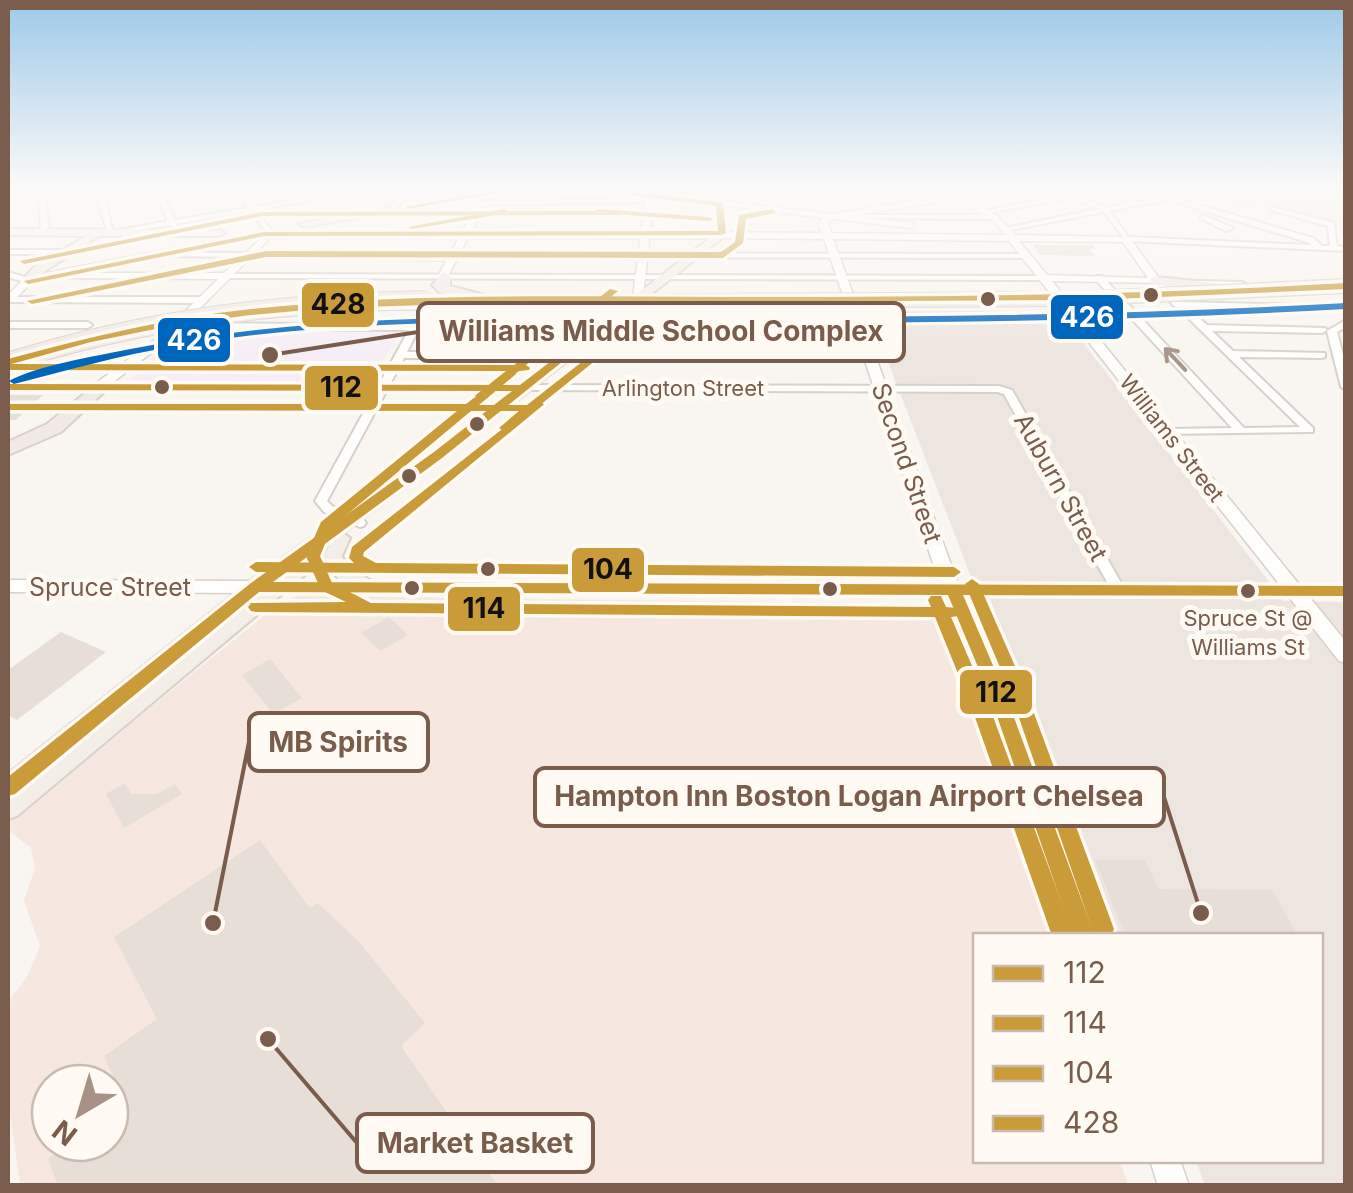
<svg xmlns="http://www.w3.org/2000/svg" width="1353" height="1193" font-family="Inter,sans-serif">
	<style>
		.commercial { fill: #f6e8e1; fill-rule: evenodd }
		.industrial { fill: #ede5e0 }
		.education { fill: #f6eef6 }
		.building { fill: #e6ded7 }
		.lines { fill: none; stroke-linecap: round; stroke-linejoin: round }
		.street-casing { stroke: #d7d1cb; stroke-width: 4 }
		.secondary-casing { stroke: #d9d2cb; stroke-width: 3 }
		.primary-casing { stroke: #dad1cc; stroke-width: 4 }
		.highway-casing { stroke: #dad1cc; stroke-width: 4 }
		.street { fill: #fefefd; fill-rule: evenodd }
		.secondary { fill: #fefefd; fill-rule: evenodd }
		.primary { fill: #f3eee8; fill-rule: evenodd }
		.highway { fill: #f2eae7; fill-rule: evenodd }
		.highway-bridge-far1-casing { stroke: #dad1cc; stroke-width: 16; stroke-linecap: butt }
		.highway-bridge-casing { stroke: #dad1cc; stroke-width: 20; stroke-linecap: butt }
		.highway-bridge-far1 { stroke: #f2eae7; stroke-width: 14 }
		.highway-bridge { stroke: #f2eae7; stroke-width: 18 }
		.bus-1-casing { stroke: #fffaf3; stroke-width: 7 }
		.bus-2-casing { stroke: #fffaf3; stroke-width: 7 }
		.bus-3-casing { stroke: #fffaf3; stroke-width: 7 }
		.bus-4-casing { stroke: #fffaf3; stroke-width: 7 }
		.bus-5-casing { stroke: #fffaf3; stroke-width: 7 }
		.bus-1 { fill: #ca9c39; fill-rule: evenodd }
		.bus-2 { fill: #ca9c39; fill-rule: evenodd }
		.bus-3 { fill: #ca9c39; fill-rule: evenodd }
		.bus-4 { fill: #ca9c39; fill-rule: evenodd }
		.bus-5 { fill: #0065bd; fill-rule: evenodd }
		.oneway { stroke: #a8958b }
		.bus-dot { fill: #7a5c4d; stroke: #fffaf3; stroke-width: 4 }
		.labels { text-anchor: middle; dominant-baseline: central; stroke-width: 10; stroke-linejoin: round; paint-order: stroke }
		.far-street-label { font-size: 22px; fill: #7a5c4d; stroke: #fffaf3 }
		.bus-label { font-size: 22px; fill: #7a5c4d; stroke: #fffaf3 }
		.street-label { font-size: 25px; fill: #7a5c4d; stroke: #fffaf3 }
		.leader { fill: none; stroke: #7a5c4d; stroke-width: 4 }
		.callout-dot { fill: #7a5c4d; stroke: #fffaf3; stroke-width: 4 }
		.callout { fill: #fffaf3; stroke: #7a5c4d; stroke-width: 4 }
		.callout-label { font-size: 28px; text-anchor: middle; font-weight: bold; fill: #7a5c4d }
		.line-badge { stroke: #fffaf3; stroke-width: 4 }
		.badge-label { font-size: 28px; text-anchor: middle; font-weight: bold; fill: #fff }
		.pale-badge-label { font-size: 28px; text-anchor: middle; font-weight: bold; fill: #111 }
	</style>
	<rect width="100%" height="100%" fill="#f9f5f0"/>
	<path class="commercial" d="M 297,596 L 937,604 L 948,625 L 1048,935 L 976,936 L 976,1160 L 1120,1161 L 1128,1185 L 20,1185 L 8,1097 L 8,1001 L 26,979 L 40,946 L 24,901 L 35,868 L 31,848 L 8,830 L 8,822 L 275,607 ZM 50,1083 L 110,1083 L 110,1143 L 50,1143 Z"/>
	<path class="industrial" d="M 1105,191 L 1345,191 L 1345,247 L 1340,224 L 1263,205 L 1244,210 L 1184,193 L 1134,202 Z
		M 872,320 L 1066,321 L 1284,601 L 1345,602 L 1345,1185 L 1205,1185 L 1196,1161 L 1320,1160 L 1320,936 L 1109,935 Z"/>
	<path class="education" d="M 182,329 L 400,331 L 370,383 L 129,380 Z"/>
	<path class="building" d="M 1033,245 L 1093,245 L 1095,249 L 1089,249 L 1095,256 L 1040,255 Z
		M 8,395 L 43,395 L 16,420 L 8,420 Z
		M 389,617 L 408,635 L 380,651 L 361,633 Z
		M 61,632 L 106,652 L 17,720 L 8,715 L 8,670 Z
		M 270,659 L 302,698 L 273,714 L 242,675 Z
		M 125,783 L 131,794 L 157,794 L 175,784 L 182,794 L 124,828 L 106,794 Z
		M 260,840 L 310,908 L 318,903 L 359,942 L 425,1023 L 401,1046 L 498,1186 L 58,1186 L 48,1159 L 69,1143 L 110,1143 L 110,1112 L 124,1101 L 104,1056 L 157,1019 L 114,937 Z
		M 1095,860 L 1145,860 L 1158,889 L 1272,890 L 1298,936 L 1126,936 Z"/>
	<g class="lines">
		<defs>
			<path id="street" d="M 38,191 L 44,191 L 49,227 L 41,234 L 37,232 L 41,227 Z
				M 96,191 L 102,191 L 114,234 L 107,232 Z
				M 156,191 L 162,191 L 175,220 L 248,208 L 236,191 L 242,191 L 254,207 L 345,191 L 359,191 L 256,210 L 271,230 L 267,232 L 250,211 L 176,224 L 178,227 L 174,229 L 170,225 L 117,234 L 116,232 L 120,230 L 168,221 Z
				M 375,191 L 382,191 L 399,208 L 399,210 L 395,210 Z
				M 974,191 L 987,191 L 957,198 L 954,196 Z
				M 1056,191 L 1071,194 L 1108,191 L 1137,202 L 1168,196 L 1313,238 L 1322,246 L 1330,246 L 1328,226 L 1270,210 L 1272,207 L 1334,223 L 1337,246 L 1346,247 L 1346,251 L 1126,241 L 1104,212 L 1005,231 L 1001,229 L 1098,209 L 1070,198 L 988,213 L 985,211 L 1063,195 ZM 1099,191 L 1100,192 L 1129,203 L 1106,208 L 1078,196 ZM 1168,200 L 1307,242 L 1312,245 L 1128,237 L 1110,211 Z
				M 650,199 L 648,202 L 482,205 L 479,203 L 482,201 Z
				M 846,215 L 995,215 L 999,217 L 995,219 L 844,218 Z
				M 1202,215 L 1232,227 L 1233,229 L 1226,231 L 1200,218 Z
				M 8,250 L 63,250 L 67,252 L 63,254 L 8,254 Z
				M 164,252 L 451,256 L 454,253 L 1026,254 L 1030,256 L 1026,258 L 455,257 L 452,260 L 161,256 L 160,254 Z
				M 8,272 L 31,279 L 32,281 L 28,283 L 8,277 Z
				M 226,274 L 1044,276 L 1048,278 L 1044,280 L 223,278 L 222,276 Z
				M 1096,276 L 1102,276 L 1244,428 L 1300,427 L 1177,307 L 1174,306 L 1152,281 L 1159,279 L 1182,302 L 1307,305 L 1307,309 L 1304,310 L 1187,307 L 1207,325 L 1325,328 L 1327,330 L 1322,333 L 1212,331 L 1233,351 L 1325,353 L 1325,357 L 1322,358 L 1239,357 L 1313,428 L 1313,432 L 1163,434 L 1163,430 L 1167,429 L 1232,428 L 1096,280 Z
				M 1199,281 L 1242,282 L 1246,284 L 1242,286 L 1202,285 L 1199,285 Z
				M 8,297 L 202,297 L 206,300 L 202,303 L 9,302 Z
				M 427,303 L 431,306 L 421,325 L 598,326 L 602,329 L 598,332 L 418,330 L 407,352 L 565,352 L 570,355 L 565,358 L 404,358 L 327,501 L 332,506 L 364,520 L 366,523 L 364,526 L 360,527 L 324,512 L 315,501 L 409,330 L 192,329 L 188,326 L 192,323 L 412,325 L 423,306 Z
				M 858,314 L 1075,313 L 1079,316 L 1075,319 L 855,319 L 855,315 Z
				M 1346,320 L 1346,327 L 1337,332 L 1346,366 L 1346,390 L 1341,387 L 1327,331 Z
				M 8,322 L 88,322 L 92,325 L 88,328 L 8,328 Z
				M 525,385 L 999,386 L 1012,390 L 1125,590 L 1123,593 L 1113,593 L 1004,394 L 998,392 L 521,390 L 520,388 Z
				M 1293,586 L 1346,586 L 1346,596 L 1288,594 L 1286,591 L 1288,588 Z"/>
			<path id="secondary" d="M 641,191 L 649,191 L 653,202 L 643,297 L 638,300 L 633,297 L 645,202 Z
				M 943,191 C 969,191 999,216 1015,235 L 1129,237 L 1161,281 L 1160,283 L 1052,281 L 1346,642 L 1346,663 L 1339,661 L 1289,597 L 963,596 L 1008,696 L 1096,936 L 1071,936 L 988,696 L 945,596 L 8,592 L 8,580 L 940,584 L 824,239 L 721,238 L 716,235 L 721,232 L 822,233 L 818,223 L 823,218 L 716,204 L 720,201 L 833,214 L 948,195 ZM 955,199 L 994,221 L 1005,235 L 831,233 L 828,224 L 833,219 L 910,228 L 913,227 L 913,223 L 852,216 ZM 833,239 L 1009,241 L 1280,585 L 958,584 ZM 1019,241 L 1123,242 L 1148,278 L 1047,275 Z
				M 460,195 L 486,203 L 448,276 L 443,279 L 438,276 L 477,204 L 457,200 Z
				M 269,231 L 272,232 L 272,236 L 168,340 L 112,383 L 525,384 L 531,388 L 525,392 L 8,391 L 8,383 L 96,383 L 160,336 L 218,279 L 57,278 L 52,275 L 53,273 L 224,273 Z
				M 24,279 L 33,281 L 12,302 L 8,303 L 8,295 Z
				M 1150,1160 L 1180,1160 L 1189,1186 L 1158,1186 Z"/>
			<path id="primary" d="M 485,191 L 507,191 L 304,227 L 299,224 Z
				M 596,191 L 703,199 L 748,191 L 774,191 L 717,201 L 725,204 L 720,207 Z
				M 8,229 L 220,230 L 225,233 L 220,236 L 99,236 L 39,275 L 264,231 L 721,232 L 726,235 L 444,458 L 343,533 L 350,538 L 342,556 C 350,574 368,574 379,588 L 376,593 C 352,597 332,576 324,556 L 330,543 L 301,564 L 309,570 L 306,574 L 17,816 L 8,819 L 8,774 L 249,582 L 432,452 L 710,238 L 264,237 L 28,285 L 22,280 L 34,267 L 86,236 L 8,235 Z"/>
			<path id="highway" d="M 443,272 L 450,276 L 450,286 L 504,300 L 496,305 L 440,293 L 432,285 Z
				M 1156,277 L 1216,283 L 1224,288 L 1216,293 L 1151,284 L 1151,278 Z
				M 683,302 L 691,307 L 689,310 L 651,315 L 598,334 L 590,329 L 642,308 Z
				M 99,382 L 108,387 L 105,391 L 61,432 L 8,455 L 8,442 L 47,424 Z"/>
		</defs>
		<use href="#street" class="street-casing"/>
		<use href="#secondary" class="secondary-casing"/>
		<use href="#primary" class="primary-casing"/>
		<use href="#highway" class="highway-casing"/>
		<use href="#street" class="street"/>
		<use href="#secondary" class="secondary"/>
		<use href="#primary" class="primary"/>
		<use href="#highway" class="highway"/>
		<defs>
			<path id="highway-bridge-far1" d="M 343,303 L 1071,299 L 1346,286"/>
			<path id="highway-bridge" d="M 8,362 C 145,319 282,302 426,300"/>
		</defs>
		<use href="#highway-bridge-far1" class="highway-bridge-far1-casing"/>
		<use href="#highway-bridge" class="highway-bridge-casing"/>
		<use href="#highway-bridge-far1" class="highway-bridge-far1"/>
		<use href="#highway-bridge" class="highway-bridge"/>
		<defs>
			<path id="bus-1" d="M 490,191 L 506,191 L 409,209 L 405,207 Z
				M 598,191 L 620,191 L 723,202 L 726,233 L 722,235 L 264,236 L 28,284 L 24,281 L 264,232 L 718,231 L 716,206 Z
				M 625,304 L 628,305 L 628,309 L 442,458 L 273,582 L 1346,586 L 1346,596 L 963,595 L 1006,696 L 1095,936 L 1073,936 L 990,696 L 948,595 L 259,592 L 15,794 L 8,796 L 8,777 L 251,583 L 434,452 L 512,391 L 8,390 L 8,384 L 520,385 Z"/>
			<path id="bus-2" d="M 505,209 L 508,213 L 412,229 L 408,227 Z
				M 597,209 L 709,217 L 713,219 L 709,221 L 600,213 Z
				M 773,209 L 776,213 L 746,219 L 743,243 L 723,258 L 266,257 L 32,304 L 27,301 L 266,251 L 721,252 L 735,242 L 739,215 Z
				M 634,321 L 642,323 L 509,430 L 505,432 L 499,428 L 519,411 L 471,411 L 332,527 L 320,556 L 332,583 L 371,603 L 931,607 L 928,600 L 931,596 L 941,596 L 946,607 L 959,608 L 962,612 L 959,616 L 951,617 L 988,703 L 1074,936 L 1052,936 L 970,703 L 935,617 L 256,612 L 251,611 L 248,607 L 251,603 L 346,602 L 321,590 L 306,556 L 321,522 L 457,411 L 8,410 L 8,404 L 466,404 L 512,369 L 516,370 L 516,374 L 479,405 L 527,405 Z"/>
			<path id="bus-3" d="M 599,209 L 624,213 L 620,215 L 262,216 L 24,264 L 20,261 L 262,212 L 595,211 Z
				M 610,289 L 618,291 L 526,365 L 530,368 L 529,370 L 519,371 L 481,399 L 475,396 L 477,394 L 506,371 L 8,370 L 8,364 L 514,365 Z
				M 538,401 L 544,404 L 542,406 L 364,552 L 363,556 L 376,563 L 954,567 L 961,572 L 954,577 L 256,572 L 249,567 L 256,562 L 354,563 L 349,558 L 352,547 Z
				M 972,579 L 979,584 L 1025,689 L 1114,929 L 1111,936 L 1095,936 L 1092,929 L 1009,689 L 965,584 Z"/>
			<path id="bus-4" d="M 1346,283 L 1346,289 L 1088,300 L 492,303 L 330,308 L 250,315 L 170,326 L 91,342 L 8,365 L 8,359 C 88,337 168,318 251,309 C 411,292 573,297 734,297 C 938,297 1142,295 1346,283 Z"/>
			<path id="bus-5" d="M 1346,303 L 1346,309 C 1147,320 948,323 749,323 C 558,323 364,314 176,346 C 121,355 68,370 14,384 L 9,381 C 33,367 95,356 125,350 C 330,309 541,317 749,317 C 948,317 1147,314 1346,303 Z"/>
		</defs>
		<use href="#bus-1" class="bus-1-casing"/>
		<use href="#bus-2" class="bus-2-casing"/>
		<use href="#bus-3" class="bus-3-casing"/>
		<use href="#bus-4" class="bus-4-casing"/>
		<use href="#bus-5" class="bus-5-casing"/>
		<use href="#bus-1" class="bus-1"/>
		<use href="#bus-2" class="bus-2"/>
		<use href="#bus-3" class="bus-3"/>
		<use href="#bus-4" class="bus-4"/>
		<use href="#bus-5" class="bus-5"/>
	</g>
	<defs><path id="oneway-shaft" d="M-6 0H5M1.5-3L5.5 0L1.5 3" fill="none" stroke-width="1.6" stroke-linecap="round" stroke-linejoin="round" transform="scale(2.5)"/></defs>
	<use class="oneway" href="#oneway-shaft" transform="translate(1175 359) rotate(-133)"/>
	<linearGradient id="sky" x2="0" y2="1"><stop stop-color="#9ec9e9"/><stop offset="0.53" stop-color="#fcfaf8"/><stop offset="1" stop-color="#fcfaf8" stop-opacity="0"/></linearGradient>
	<rect width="1353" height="358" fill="url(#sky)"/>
	<g class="bus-dot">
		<circle cx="1151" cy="295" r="9"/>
		<circle cx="988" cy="299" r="9"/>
		<circle cx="162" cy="387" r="9"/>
		<circle cx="477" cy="424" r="9"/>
		<circle cx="409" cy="476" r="9"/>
		<circle cx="488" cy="569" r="9"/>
		<circle cx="412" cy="588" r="9"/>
		<circle cx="830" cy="589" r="9"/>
		<circle cx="1248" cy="591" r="9"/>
	</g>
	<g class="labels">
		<g class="far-street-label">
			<text x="683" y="388">Arlington Street</text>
			<text transform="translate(1172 438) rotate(52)">Williams Street</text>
		</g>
		<g class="bus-label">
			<text x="1248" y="618">Spruce St @<tspan x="1248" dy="29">Williams St</tspan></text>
		</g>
		<g class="street-label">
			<text transform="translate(907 463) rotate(71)">Second Street</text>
			<text transform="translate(1061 487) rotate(61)">Auburn Street</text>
			<text x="110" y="587">Spruce Street</text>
		</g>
	</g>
	<path class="leader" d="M270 355L418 332M213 923L249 742M1201 913L1164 797M268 1039L357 1143"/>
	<g class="callout-dot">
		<circle cx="270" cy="355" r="10"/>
		<circle cx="213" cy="923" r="10"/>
		<circle cx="1201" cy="913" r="10"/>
		<circle cx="268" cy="1039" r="10"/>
	</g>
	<g class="callout">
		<rect x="418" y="303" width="486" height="58" rx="10"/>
		<rect x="249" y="713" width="179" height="58" rx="10"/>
		<rect x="535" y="768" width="629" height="58" rx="10"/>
		<rect x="357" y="1114" width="236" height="58" rx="10"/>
	</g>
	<g class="callout-label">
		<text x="661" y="341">Williams Middle School Complex</text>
		<text x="338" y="752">MB Spirits</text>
		<text x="849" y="806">Hampton Inn Boston Logan Airport Chelsea</text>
		<text x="475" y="1153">Market Basket</text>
	</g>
	<g class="line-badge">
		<rect x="300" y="281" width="76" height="48" rx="10" fill="#ca9c39"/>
		<rect x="1049" y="293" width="76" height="48" rx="10" fill="#0065bd"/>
		<rect x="156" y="316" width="76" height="48" rx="10" fill="#0065bd"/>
		<rect x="303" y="364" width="77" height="48" rx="10" fill="#ca9c39"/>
		<rect x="570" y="546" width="76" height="48" rx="10" fill="#ca9c39"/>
		<rect x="446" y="585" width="76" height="48" rx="10" fill="#ca9c39"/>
		<rect x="958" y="668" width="76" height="48" rx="10" fill="#ca9c39"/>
	</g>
	<g class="badge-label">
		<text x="1087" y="327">426</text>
		<text x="194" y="350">426</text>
	</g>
	<g class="pale-badge-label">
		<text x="338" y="314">428</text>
		<text x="341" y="397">112</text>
		<text x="608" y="579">104</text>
		<text x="484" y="618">114</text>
		<text x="996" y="702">112</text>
	</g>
	<rect width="1353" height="1193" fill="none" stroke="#7a5c4d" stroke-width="20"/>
	<rect x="973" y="933" width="350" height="230" fill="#fffaf3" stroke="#cabbb1" stroke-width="2.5"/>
	<rect x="993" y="966" width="50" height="15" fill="#ca9c39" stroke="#cabbb1" stroke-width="2.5"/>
	<text x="1063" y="983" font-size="30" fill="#7a5c4d">112</text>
	<rect x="993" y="1016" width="50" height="15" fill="#ca9c39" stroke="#cabbb1" stroke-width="2.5"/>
	<text x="1063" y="1033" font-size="30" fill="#7a5c4d">114</text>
	<rect x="993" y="1066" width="50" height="15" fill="#ca9c39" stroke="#cabbb1" stroke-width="2.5"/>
	<text x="1063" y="1083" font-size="30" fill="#7a5c4d">104</text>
	<rect x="993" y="1116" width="50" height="15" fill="#ca9c39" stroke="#cabbb1" stroke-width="2.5"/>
	<text x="1063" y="1133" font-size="30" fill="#7a5c4d">428</text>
	<g transform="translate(80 1113) rotate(218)"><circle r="48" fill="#fffaf3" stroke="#cabbb1" stroke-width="2.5"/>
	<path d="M0-8L18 38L0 25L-18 38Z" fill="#a69286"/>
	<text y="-15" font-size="28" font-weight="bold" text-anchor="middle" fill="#7a5c4d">N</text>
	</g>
</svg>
